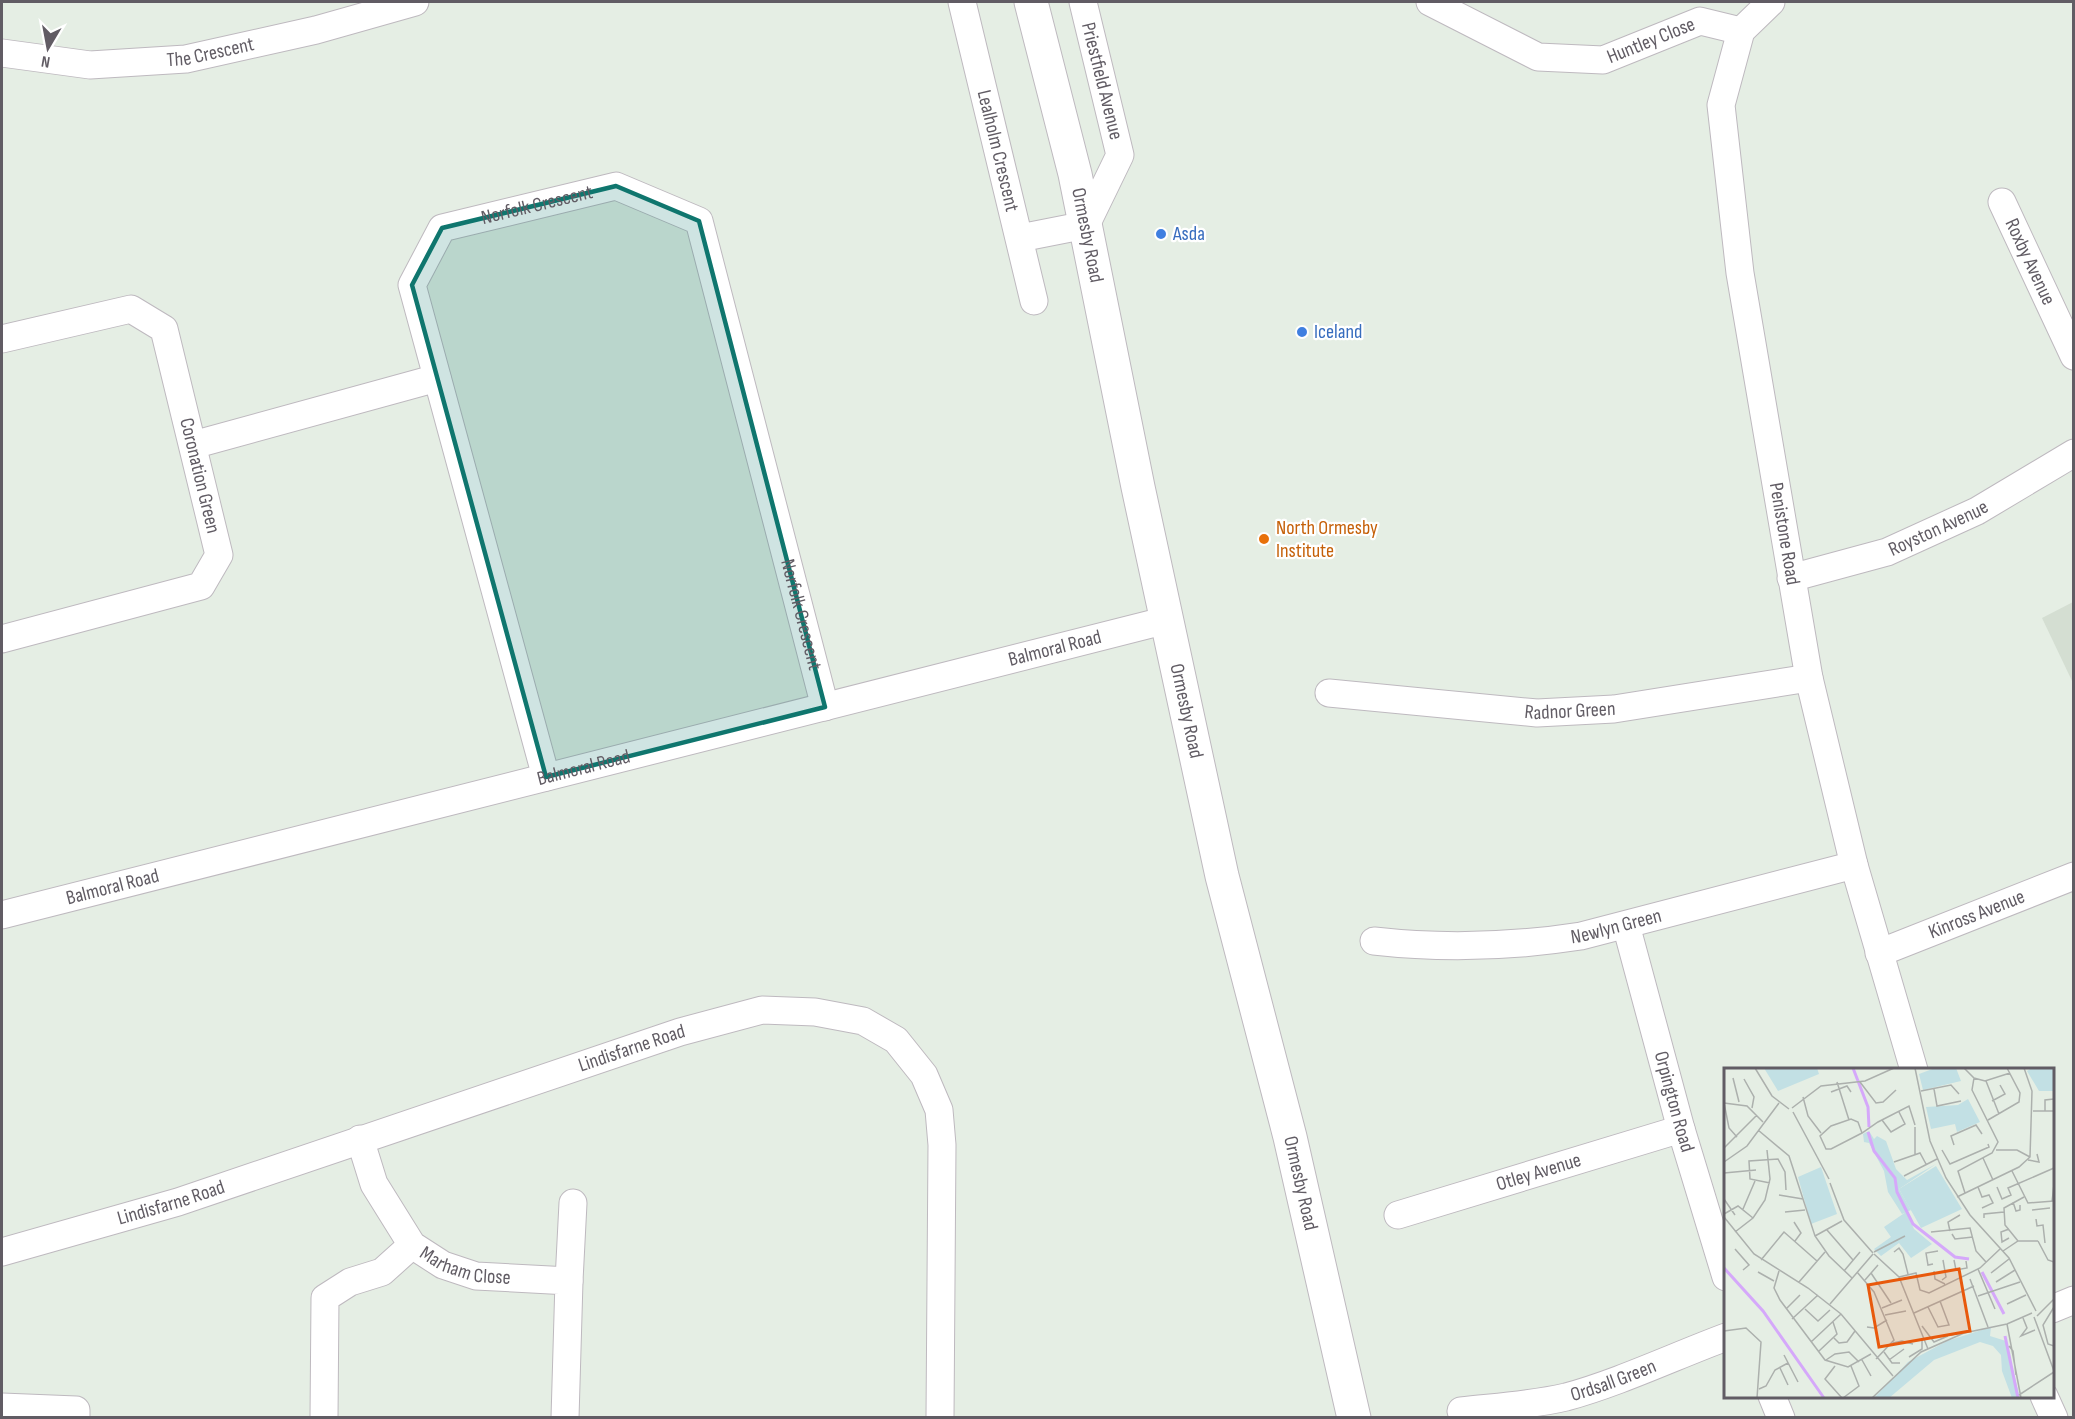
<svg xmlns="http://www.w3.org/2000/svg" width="2075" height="1419" font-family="'Sofia Sans Condensed',sans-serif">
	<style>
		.education { fill: #d4ded2 }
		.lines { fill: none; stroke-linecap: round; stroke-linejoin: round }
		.minor-casing { stroke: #beb9bf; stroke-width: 29 }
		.tertiary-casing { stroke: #beb9bf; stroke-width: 35 }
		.minor { stroke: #fff; stroke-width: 27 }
		.tertiary { stroke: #fff; stroke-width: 33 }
		.marked { fill: #0f766e; fill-opacity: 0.2; stroke: #0f766e; stroke-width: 4.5; stroke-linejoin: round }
		.shop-dot { fill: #3f7fe0; stroke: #fff; stroke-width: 2 }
		.food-dot { fill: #e8710a; stroke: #fff; stroke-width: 2 }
		.labels { text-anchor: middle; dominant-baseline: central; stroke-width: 4.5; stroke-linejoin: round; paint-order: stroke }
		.street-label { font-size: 20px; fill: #615c64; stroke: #fff }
		.shop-label { font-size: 20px; fill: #366cbe; stroke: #fff; text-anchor: start }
		.food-label { font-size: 20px; fill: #c56008; stroke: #fff; text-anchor: start }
		.inset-river { fill: none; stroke: #d5a8fa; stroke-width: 3 }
		.inset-road { fill: none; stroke: #acb0ad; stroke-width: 1.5 }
		.view { fill: #e8590c; fill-opacity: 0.15; stroke: #e8590c; stroke-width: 3 }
		.inset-edge { fill: none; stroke: #615c64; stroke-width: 3 }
	</style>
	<rect width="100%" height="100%" fill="#e5eee4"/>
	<path class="education" d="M 2073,602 L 2073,683 L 2042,618 Z"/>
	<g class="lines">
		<defs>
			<g id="minor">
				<path id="s1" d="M 962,2 L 1034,301"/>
				<path id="s2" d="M 1430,2 L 1538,57 L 1603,60 L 1700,21 L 1741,31"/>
				<path id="s3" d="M 1771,2 L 1741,31 L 1721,105 L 1740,273 L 1809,678 L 1854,865 L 1914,1070"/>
				<path id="s4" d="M 2,53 L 90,65 L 186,59 L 316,30 L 415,2"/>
				<path id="s5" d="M 2002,202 L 2074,356"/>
				<path d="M 1020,238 L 1086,225 L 1120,155 L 1083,2"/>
				<path id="s6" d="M 2,339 L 131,309 L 164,329 L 219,555 L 201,586 L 2,639"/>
				<path d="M 193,445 L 437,378"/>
				<path id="s7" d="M 1791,578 L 1887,552 L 1977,511 L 2074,453"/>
				<path id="s8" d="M 1329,693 L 1537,713 L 1614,709 L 1809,678"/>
				<path id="s9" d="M 546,777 L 412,285 L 442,228 L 616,186 L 699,221 L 825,707"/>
				<path id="s10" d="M 2,915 L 1167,620"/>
				<path id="s11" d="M 1626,925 L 1681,1129 L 1726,1277"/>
				<path id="s12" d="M 1374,941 C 1445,949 1510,947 1581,936 L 1854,865"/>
				<path id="s13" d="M 1879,953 L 2074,876"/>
				<path id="s14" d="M 360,1139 L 374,1184 L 412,1245 L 443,1265 L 476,1276 L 569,1281 L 565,1418"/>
				<path id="s15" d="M 1398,1215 L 1681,1129"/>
				<path id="s16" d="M 2,1252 L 178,1202 L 680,1032 L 762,1010 L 815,1012 L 863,1021 L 896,1040 L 924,1075 L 939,1110 L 942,1145 L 940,1418"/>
				<path d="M 569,1281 L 573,1203"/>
				<path d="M 2052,1309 L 2074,1300"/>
				<path d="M 1772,1396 L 1781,1418"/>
				<path d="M 2044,1396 L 2054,1418"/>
				<path d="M 2,1407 L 76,1410 L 76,1418"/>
				<path id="s17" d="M 1461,1411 C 1496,1407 1532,1405 1566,1397 C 1618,1383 1675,1356 1726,1337"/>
				<path d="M 324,1418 L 325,1298 L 350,1282 L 382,1272 L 412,1245"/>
			</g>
			<g id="tertiary">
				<path id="s18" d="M 1031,2 L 1075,174 L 1138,487 L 1222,876 L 1290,1137 L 1354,1418"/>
			</g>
		</defs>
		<use href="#minor" class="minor-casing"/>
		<use href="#tertiary" class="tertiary-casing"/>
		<use href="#minor" class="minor"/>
		<use href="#tertiary" class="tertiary"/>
	</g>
	<path class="marked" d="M 616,186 L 699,221 L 825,707 L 546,777 L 412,285 L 442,228 Z"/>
	<g class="shop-dot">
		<circle cx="1161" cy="234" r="6"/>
		<circle cx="1302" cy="332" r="6"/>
	</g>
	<circle class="food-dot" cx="1264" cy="539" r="6"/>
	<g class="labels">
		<g class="street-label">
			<text stroke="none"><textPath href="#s2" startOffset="238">Huntley Close</textPath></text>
			<text stroke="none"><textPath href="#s4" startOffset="210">The Crescent</textPath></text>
			<text transform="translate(1102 81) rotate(76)">Priestfield Avenue</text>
			<text stroke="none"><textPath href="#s1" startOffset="153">Lealholm Crescent</textPath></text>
			<text stroke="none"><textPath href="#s9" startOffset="672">Norfolk Crescent</textPath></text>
			<text stroke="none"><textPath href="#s18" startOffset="240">Ormesby Road</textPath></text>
			<text stroke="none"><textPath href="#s5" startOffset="66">Roxby Avenue</textPath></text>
			<text stroke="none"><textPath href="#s6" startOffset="322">Coronation Green</textPath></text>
			<text stroke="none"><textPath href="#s7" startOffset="156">Royston Avenue</textPath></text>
			<text stroke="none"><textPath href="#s3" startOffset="552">Penistone Road</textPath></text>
			<text stroke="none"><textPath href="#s9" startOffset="1250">Norfolk Crescent</textPath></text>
			<text stroke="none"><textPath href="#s10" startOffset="1086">Balmoral Road</textPath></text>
			<text stroke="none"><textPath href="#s8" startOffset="242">Radnor Green</textPath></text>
			<text stroke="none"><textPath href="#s18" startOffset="726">Ormesby Road</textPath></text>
			<text stroke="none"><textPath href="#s10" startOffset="600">Balmoral Road</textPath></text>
			<text stroke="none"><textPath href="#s10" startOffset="114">Balmoral Road</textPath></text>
			<text stroke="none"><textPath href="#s13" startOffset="105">Kinross Avenue</textPath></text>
			<text stroke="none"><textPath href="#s12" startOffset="244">Newlyn Green</textPath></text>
			<text stroke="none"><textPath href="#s16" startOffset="662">Lindisfarne Road</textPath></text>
			<text stroke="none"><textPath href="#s11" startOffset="183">Orpington Road</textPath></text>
			<text stroke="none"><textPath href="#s15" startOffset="147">Otley Avenue</textPath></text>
			<text stroke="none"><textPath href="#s18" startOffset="1212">Ormesby Road</textPath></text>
			<text stroke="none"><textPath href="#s16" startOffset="176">Lindisfarne Road</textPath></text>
			<text stroke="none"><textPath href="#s14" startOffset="178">Marham Close</textPath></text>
			<text stroke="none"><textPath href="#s17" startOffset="156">Ordsall Green</textPath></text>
		</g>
		<g class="shop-label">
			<text x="1173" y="234">Asda</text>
			<text x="1314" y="332">Iceland</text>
		</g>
		<g class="food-label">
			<text x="1276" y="528">North Ormesby<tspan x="1276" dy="23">Institute</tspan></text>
		</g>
	</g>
	<g transform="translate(1724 1068)">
		<rect width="330" height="330" fill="#e5eee4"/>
		<path d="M 40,0 L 93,0 L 95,6 L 54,23 ZM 308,0 L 330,0 L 330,23 L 315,23 L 303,3 ZM 145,63 L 150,71 L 153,68 L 162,73 L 172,101 L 183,112 L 212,96 L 175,121 L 187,142 L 178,146 L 164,124 L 160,103 L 145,75 L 140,74 L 139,66 ZM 97,99 L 113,146 L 87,156 L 74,109 Z" fill="#c2e0e4"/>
		<path d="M 267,259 L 266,268 L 282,273 L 296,330 L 288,330 L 278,303 L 277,287 L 269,278 L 256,274 L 210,292 L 165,330 L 150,330 L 184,294 L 223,273 Z" fill="#c2e0e4"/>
		<path d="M 211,0 L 232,0 L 237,13 L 199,22 L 195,6 ZM 244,31 L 256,54 L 233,64 L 231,56 L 207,61 L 202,39 L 234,37 Z" fill="#c2e0e4"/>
		<path d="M 212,98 L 238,141 L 197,160 L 175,121 ZM 182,144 L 190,161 L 208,176 L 187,190 L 175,175 L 157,188 L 150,181 L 167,169 L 160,159 Z" fill="#c2e0e4"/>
		<path class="inset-river" d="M 129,0 L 144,39 L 145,59M 144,64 L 150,83 L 171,110 L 173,124 L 189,156 L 231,189 L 245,191M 0,200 L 39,243 L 100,330M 258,204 L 280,246M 281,268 L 294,330"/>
		<path class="inset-road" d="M 31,0 L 48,28 L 65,41M 191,0 L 206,73 L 222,110 L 246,147 L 285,190 L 312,243M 240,0 L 250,10 L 261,13 L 286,5M 9,10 L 15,34M 20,11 L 30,29 L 28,40M 262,13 L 275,46M 113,14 L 125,52M 136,14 L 152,35 L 159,34 L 172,22M 210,21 L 213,38 L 237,33M 197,23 L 227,17 L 235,26M 107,24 L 123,18 L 127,24M 79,29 L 84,48 L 97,65M 268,33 L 281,26 L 276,17M 0,35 L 23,38 L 39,54M 0,35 L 5,60 L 13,69M 68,40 L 97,18 L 141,13 L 170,0M 309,43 L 330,43M 321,43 L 321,32 L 330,31M 69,44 L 105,111M 158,52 L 167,64 L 181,56 L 175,44M 264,52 L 295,34 L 296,25 L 283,0M 191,59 L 191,86M 34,62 L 65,88 L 91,168 L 105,188 L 128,210M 138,65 L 134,54 L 127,51 L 107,58 L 96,68 L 102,81 L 107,81 L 138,65 L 154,54 L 185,38 L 191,57M 230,77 L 227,68 L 252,57 L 258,66M 0,80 L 33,47M 218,82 L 226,96 L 265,79 L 264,76M 272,82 L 293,82 L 306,89M 259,90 L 269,112M 304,92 L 315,94 L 313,86M 0,94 L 23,78 L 55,35M 170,94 L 196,85 L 202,96M 288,103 L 304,135 L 330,133M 0,105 L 32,102M 180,108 L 213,91M 46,115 L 26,111 L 25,93 L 54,91 L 61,104 L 62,122M 106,115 L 120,152 L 149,185M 254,119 L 258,129 L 265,127 L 269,135 L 258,140M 273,119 L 278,131 L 287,127 L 284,120 L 330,100M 241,125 L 234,103 L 268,85 L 274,74 L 248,22 L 250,10M 55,127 L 79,131M 233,129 L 295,99 L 306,89 L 308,23 L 300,0M 0,131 L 11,147M 289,134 L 292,143 L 296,142 L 296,137M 328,134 L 330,116M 19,141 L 31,113M 308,142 L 326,140M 61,144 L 81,142M 0,146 L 14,138 L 29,150M 0,149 L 30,186 L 84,220 L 117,246 L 169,308M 260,150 L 260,146 L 280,144M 312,151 L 313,158 L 319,157 L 321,175M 70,154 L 77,165 L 71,173M 285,161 L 277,164 L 278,174 L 285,170M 103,162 L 129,192M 226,163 L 224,154 L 236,147M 11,164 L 29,150 L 41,132 L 46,111 L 43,82M 207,164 L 246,160 L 252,183 L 262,194M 228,166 L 231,171 L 249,169M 91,168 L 118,153M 294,173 L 281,157 L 280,140 L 300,129M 314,173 L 324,192 L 330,194M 11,181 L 25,197 L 19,202M 279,183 L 294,173 L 314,173M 150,184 L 181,168M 170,184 L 175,180 L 179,186 L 184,206M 150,186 L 175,209 L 204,281M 37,192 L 60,164 L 93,193M 230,192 L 232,202 L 243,200 L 242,193M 209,196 L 204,197 L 202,185 L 214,183M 254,201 L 271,241M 55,203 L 50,220 L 56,232 L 101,292 L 124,299 L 147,286M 120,203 L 136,184M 210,203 L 211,211 L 221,216M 34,204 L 50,213M 133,204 L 150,224 L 170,272 L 152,291M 147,205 L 167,235M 267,205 L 285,191M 175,209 L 192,205 L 196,222 L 205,225 L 256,200 L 276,181M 246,211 L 264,259M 141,212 L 154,197M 218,212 L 222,209 L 219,192M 75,214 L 101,184M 272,214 L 291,202M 254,228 L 296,214M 106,236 L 149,186M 283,236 L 302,227M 204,239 L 214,259 L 225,257 L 216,233M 330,239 L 319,257 L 324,276 L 330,278M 158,240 L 178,232M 62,241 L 76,227M 81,241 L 94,253 L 106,242M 190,245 L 250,218M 161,247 L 182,243M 313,248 L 330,231M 310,249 L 330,303M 299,250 L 303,260 L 297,268 L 311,262M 68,251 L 94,227M 283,256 L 297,330M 198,258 L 210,274 L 224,268M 143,259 L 150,260 L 163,252M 0,263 L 22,260 L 37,274 L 33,330M 227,267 L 246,263M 110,270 L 115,275 L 123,274 L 131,263M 87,274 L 117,246M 169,275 L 178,273 L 189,276M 285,278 L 289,283 L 292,307M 95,283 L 113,266 L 109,254M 160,284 L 168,295 L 176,295M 60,287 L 74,314M 185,289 L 198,281 L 198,271M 102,292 L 111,286 L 125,284 L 135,294M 138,292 L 147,308M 165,292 L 180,281M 111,298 L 101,311 L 118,330M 56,300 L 64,317M 35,321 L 42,318 L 51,302 L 64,295M 295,327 L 330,304M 119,330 L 135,318 L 127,298M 148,330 L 197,284 L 240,265 L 283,256 L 308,245"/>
		<path class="view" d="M 235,201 L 246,263 L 155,279 L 144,217 Z"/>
		<rect width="330" height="330" class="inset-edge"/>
	</g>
	<rect width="2075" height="1419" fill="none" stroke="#615c64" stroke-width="6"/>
	<g transform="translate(48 48) rotate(190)" stroke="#ffffff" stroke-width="4.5" paint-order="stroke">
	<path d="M0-4.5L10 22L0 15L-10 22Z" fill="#615c64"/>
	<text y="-9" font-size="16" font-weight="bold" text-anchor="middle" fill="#615c64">N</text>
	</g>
</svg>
